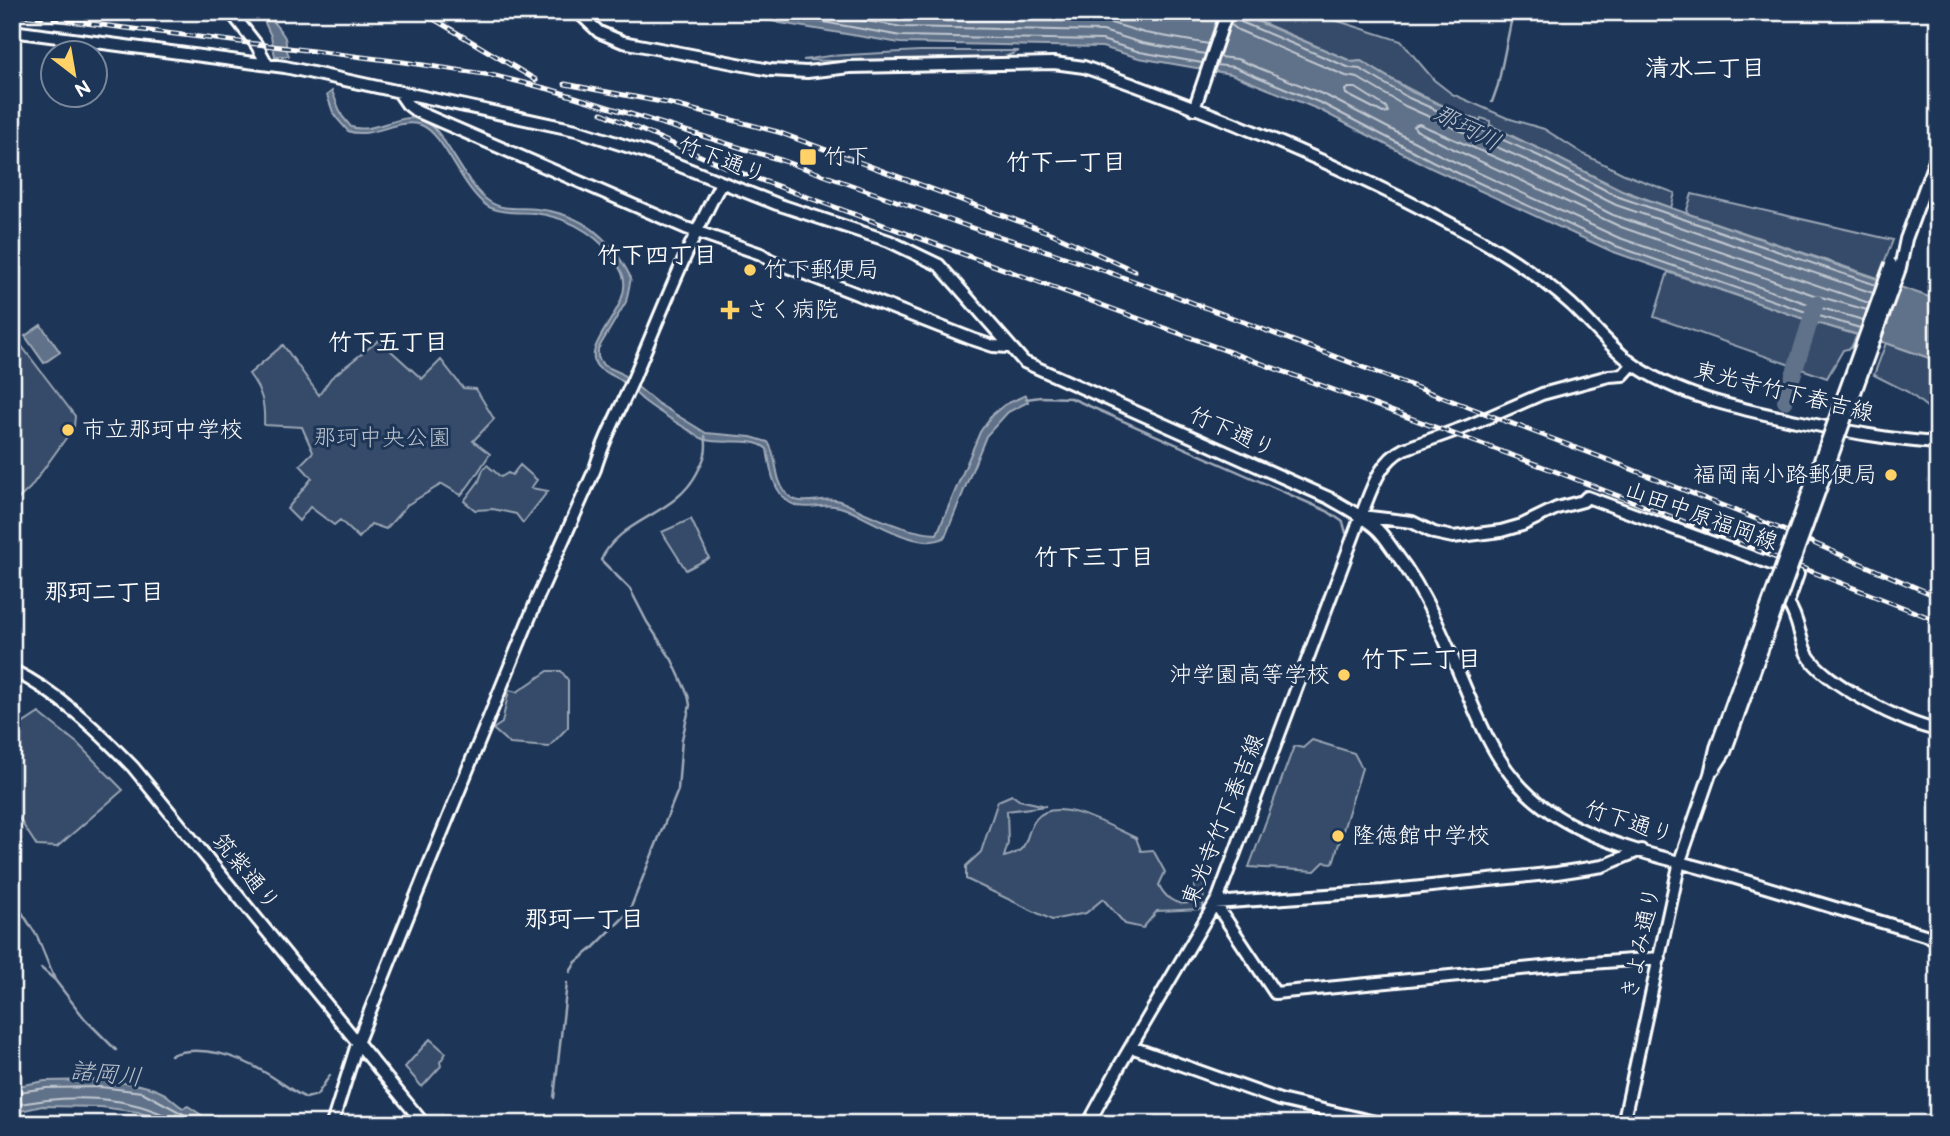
<svg xmlns="http://www.w3.org/2000/svg" width="1950" height="1136" font-family="'Balsamiq Sans','Klee One',sans-serif">
	<style>
		.green { fill: #364b69; stroke: #9aa5b4; stroke-width: 2 }
		.water { fill: #617289; stroke: #a0aab8; stroke-width: 2 }
		.lines { fill: none; stroke-linecap: round; stroke-linejoin: round }
		.shore { stroke: #c0c7d0; stroke-width: 2 }
		.stream { stroke: #a0aab8; stroke-width: 2.5 }
		.river { stroke: #617289; stroke-width: 16 }
		.secondary-casing { stroke: #fff; stroke-width: 16 }
		.secondary { stroke: #1d3557; stroke-width: 10 }
		.rail-casing { stroke: #fff; stroke-width: 5 }
		.rail { stroke: #1d3557; stroke-width: 2.5; stroke-dasharray: 8; stroke-linecap: butt }
		.secondary-bridge-casing { stroke: #fff; stroke-width: 16; stroke-linecap: butt }
		.secondary-bridge { stroke: #1d3557; stroke-width: 10 }
		.poi-dot { fill: #ffd166; stroke: #1d3557; stroke-width: 2.5 }
		.labels { text-anchor: middle; dominant-baseline: central; stroke-width: 6; stroke-linejoin: round; paint-order: stroke }
		.poi-label { font-size: 23px; fill: #fff; stroke: #1d3557; text-anchor: start }
		.street-label { font-size: 23px; fill: #fff; stroke: #1d3557 }
		.park-label { font-size: 23px; fill: #b9c0ca; stroke: #1d3557 }
		.neighbourhood-label { font-size: 24px; font-weight: bold; fill: #fff; stroke: #1d3557 }
		.water-label { font-size: 24px; font-style: italic; fill: #b8c0ca; stroke: #1d3557 }
	</style>
	<rect width="100%" height="100%" fill="#1d3557"/>
	<filter id="ink" filterUnits="userSpaceOnUse"><feTurbulence type="fractalNoise" baseFrequency=".0143" numOctaves="2"/><feDisplacementMap in="SourceGraphic" scale="14" xChannelSelector="R" yChannelSelector="G"/><feConvolveMatrix kernelMatrix="1 2 1 2 8 2 1 2 1" color-interpolation-filters="sRGB"/></filter>
	<g filter="url(#ink)">
		<path class="green" d="M 1238,12 L 1319,12 L 1338,21 L 1401,41 L 1434,80 L 1452,94 L 1507,118 L 1544,129 L 1585,155 L 1624,174 L 1675,193 L 1671,208 L 1622,190 L 1490,125 L 1490,121 L 1481,118 L 1480,121 C 1437,105 1400,85 1361,61 L 1353,62 Z
			M 920,51 L 1019,51 L 1000,59 L 893,63 L 803,60 L 829,56 Z
			M 1692,194 L 1893,240 L 1878,278 L 1686,213 Z
			M 1668,272 L 1807,320 L 1857,335 L 1851,348 L 1843,350 L 1827,378 L 1654,317 Z
			M 14,336 L 75,416 L 74,427 L 30,488 L 12,505 Z
			M 379,340 L 422,379 L 441,360 L 463,388 L 476,389 L 494,419 L 473,441 L 490,454 C 480,468 473,482 461,495 L 442,484 L 407,505 L 386,529 L 371,524 L 359,538 L 340,520 L 334,525 L 310,507 L 299,521 L 287,509 L 312,478 L 300,465 L 313,452 L 302,427 L 264,425 C 265,404 262,391 249,374 L 283,345 L 319,395 L 331,378 Z
			M 1886,343 L 1938,361 L 1938,416 L 1908,392 L 1874,375 Z
			M 487,465 L 501,477 L 508,473 L 512,475 L 520,465 L 537,480 L 531,488 L 548,491 L 523,523 L 516,514 L 493,509 L 475,510 L 464,501 L 479,481 L 483,470 Z
			M 691,519 L 709,558 L 686,570 L 662,532 Z
			M 548,671 L 561,671 L 568,680 L 568,727 L 549,747 L 510,744 L 493,729 L 502,723 L 509,690 L 517,692 Z
			M 39,713 L 77,743 L 123,790 L 57,847 L 37,846 L 12,808 L 12,720 L 15,719 L 19,726 Z
			M 1312,740 L 1354,753 L 1362,768 L 1333,863 L 1324,862 L 1315,871 L 1249,867 L 1294,746 L 1303,748 Z
			M 1012,795 L 1019,800 L 1046,806 L 1007,811 L 1008,843 L 1004,857 C 1033,850 1022,837 1036,819 C 1056,794 1113,828 1136,838 L 1141,851 L 1153,850 L 1165,872 L 1159,885 C 1164,896 1175,906 1188,903 L 1197,881 L 1204,883 L 1203,909 L 1157,911 L 1143,928 L 1125,924 L 1103,899 L 1086,913 L 1052,920 L 966,879 L 966,866 L 981,852 L 998,801 Z
			M 430,1039 L 446,1053 L 440,1062 L 441,1066 L 422,1087 L 405,1067 Z"/>
		<path class="water" d="M 260,12 L 266,12 C 271,21 283,32 285,38 C 287,44 285,49 289,56 L 275,56 L 271,36 Z
			M 739,12 L 1235,12 L 1353,62 L 1361,61 L 1412,92 L 1542,150 L 1622,191 L 1938,300 L 1938,361 L 1886,343 L 1807,320 L 1611,251 L 1431,168 L 1320,110 L 1231,74 L 1139,58 L 1102,47 L 900,43 L 780,23 Z
			M 332,91 L 342,116 L 351,127 C 372,134 396,115 419,118 C 443,122 464,187 490,202 C 503,211 522,207 537,209 C 583,214 611,238 631,278 L 626,302 L 598,349 L 598,357 L 603,365 L 621,373 L 657,403 L 706,433 L 751,437 L 768,442 C 778,457 774,478 785,492 C 798,509 818,497 836,500 C 846,502 855,509 865,513 C 888,523 913,533 937,534 L 980,432 L 992,415 L 1004,405 L 1026,395 L 1028,402 L 1008,412 L 986,436 L 945,537 C 921,553 870,519 846,509 C 826,500 805,513 789,502 C 773,492 770,467 767,449 C 753,436 724,445 706,440 C 699,438 693,432 687,429 C 672,420 657,411 643,400 C 635,393 628,385 619,379 C 613,375 606,373 600,369 C 574,348 637,307 622,273 C 607,239 571,217 534,213 C 519,212 500,214 487,206 C 461,188 444,133 421,125 C 399,117 371,140 348,131 L 334,115 L 327,95 Z
			M 41,325 L 60,352 L 44,363 L 25,336 Z
			M 102,1080 C 123,1083 145,1083 165,1094 C 171,1098 176,1104 183,1108 L 188,1106 L 215,1124 L 168,1124 L 138,1112 L 101,1107 L 42,1106 L 12,1113 L 12,1087 L 45,1081 Z"/>
		<g class="lines">
			<path class="shore" d="M 768,12 L 901,36 L 1102,40 L 1140,52 L 1202,63
				M 813,12 L 902,27 L 1103,31 L 1142,43 L 1205,54
				M 877,12 L 903,17 L 1104,21 L 1145,33 L 1209,44
				M 1236,12 L 1236,18 L 1241,22 L 1350,68 L 1360,69 L 1409,98 L 1539,156 L 1619,197 L 1876,285
				M 1230,24 L 1238,30 L 1346,76 L 1358,78 L 1405,106 L 1535,164 L 1616,205 L 1873,293
				M 1219,57 L 1237,59 L 1327,96 L 1438,154 L 1617,237 L 1811,305 L 1863,320
				M 1216,65 L 1234,67 L 1323,104 L 1434,162 L 1613,245 L 1809,313 L 1860,328
				M 1349,88 L 1356,88 L 1386,107 L 1388,112 L 1383,113 L 1346,94 L 1345,90 Z
				M 1867,310 L 1814,295 L 1621,227 L 1443,144 L 1416,130 L 1414,126 L 1419,124 L 1531,173 L 1613,215 L 1869,303
				M 12,1093 L 46,1088 L 101,1087 L 142,1092 L 202,1124
				M 12,1106 C 60,1095 119,1094 164,1115 L 168,1124"/>
			<path class="stream" d="M 1492,102 L 1498,85 L 1513,12
				M 1026,399 L 1041,397 L 1071,398 L 1327,511 L 1343,522 L 1346,533
				M 12,897 L 37,936 L 55,980
				M 41,968 L 55,980 L 85,1019 L 116,1050
				M 570,972 L 576,962 L 592,949 L 629,912 L 678,790 L 682,739 L 690,705 L 688,695 L 672,660 L 647,622 L 630,589 L 601,560 C 620,518 675,516 697,473 C 704,460 708,451 705,436
				M 171,1055 C 201,1044 238,1056 264,1072 C 279,1080 291,1091 306,1098 L 317,1095 L 330,1075
				M 554,1098 L 567,983
				M 550,1124 L 551,1121"/>
			<path class="river" d="M 1785,401 L 1816,303"/>
			<defs>
				<path id="secondary" d="M 231,12 L 256,44 L 267,64
					M 578,12 L 599,32 L 623,42 L 770,70 L 807,72 L 850,67 L 1054,63 L 1084,67 C 1218,114 1358,171 1482,241 C 1514,259 1544,280 1572,305 C 1592,324 1611,348 1633,364 C 1679,397 1742,409 1797,421 C 1844,431 1890,440 1938,443
					M 12,31 L 285,67 L 576,130 L 645,152 L 777,204 L 889,241 L 939,265 L 1024,362 L 1329,498 C 1346,508 1363,516 1378,530 C 1385,537 1391,547 1397,555 C 1428,596 1447,645 1467,692 C 1480,723 1493,754 1515,780 C 1567,843 1656,853 1729,876 C 1799,897 1868,918 1938,939
					M 398,91 L 407,104 L 416,111 L 686,228 L 761,254 L 770,260 L 972,339 L 993,346 L 1009,347
					M 1194,109 L 1227,12
					M 1900,268 L 1906,239 L 1938,152
					M 1361,516 L 1412,522 L 1434,533 L 1453,537 L 1501,531 L 1522,525 L 1557,508 L 1583,501 L 1587,497 L 1774,565 L 1798,574 L 1788,603 C 1799,619 1799,638 1807,654 C 1823,683 1906,725 1938,730
					M 12,670 C 59,693 97,730 133,767 L 424,1124
					M 1714,769 L 1725,752 L 1759,658
					M 1641,850 L 1603,866 L 1557,873 L 1383,891 L 1215,903 L 1275,993 L 1563,965 L 1660,958
					M 1131,1047 L 1280,1100 L 1384,1124
					M 332,1124 L 358,1041 L 408,916 L 538,597 L 595,469 C 604,437 622,407 635,375 C 662,310 688,245 721,183
					M 1088,1124 L 1120,1065 L 1218,898 L 1361,516 C 1371,491 1379,461 1404,449 L 1468,426 L 1542,394 L 1609,376 L 1623,375 L 1633,364
					M 1623,1124 L 1680,861 L 1710,774 L 1716,748 L 1750,654"/>
			</defs>
			<use href="#secondary" class="secondary-casing"/>
			<use href="#secondary" class="secondary"/>
			<defs>
				<path id="rail" d="M 422,12 L 536,80
					M 12,14 L 403,62 L 491,75 L 549,89 L 784,161 L 978,230 L 1050,252 L 1151,287 L 1611,461 L 1781,529 L 1938,597
					M 565,84 L 667,103 L 778,132 L 1053,234 L 1135,271
					M 602,113 L 728,168 L 1552,470 L 1938,621"/>
			</defs>
			<use href="#rail" class="rail-casing"/>
			<use href="#rail" class="rail"/>
			<defs>
				<path id="secondary-bridge" d="M 1750,654 L 1891,264
					M 1759,658 L 1900,268"/>
			</defs>
			<use href="#secondary-bridge" class="secondary-bridge-casing"/>
			<use href="#secondary-bridge" class="secondary-bridge"/>
		</g>
	</g>
	<g class="poi-dot">
		<rect x="799" y="148" width="18" height="18" rx="3.5"/>
		<circle cx="750" cy="270" r="7"/>
		<path d="M726.5 299.5h7v7h7v7h-7v7h-7v-7h-7v-7h7z"/>
		<circle cx="68" cy="430" r="7"/>
		<circle cx="1891" cy="475" r="7"/>
		<circle cx="1344" cy="675" r="7"/>
		<circle cx="1338" cy="836" r="7"/>
	</g>
	<g class="labels">
		<g class="poi-label">
			<text x="824" y="157">竹下</text>
			<text x="764" y="270">竹下郵便局</text>
			<text x="746" y="310">さく病院</text>
			<text x="82" y="430">市立那珂中学校</text>
			<text x="1877" y="475" text-anchor="end">福岡南小路郵便局</text>
			<text x="1330" y="675" text-anchor="end">沖学園高等学校</text>
			<text x="1352" y="836">隆徳館中学校</text>
		</g>
		<g class="street-label">
			<text transform="translate(722 160) rotate(21)">竹下通り</text>
			<text transform="translate(1784 392) rotate(14)">東光寺竹下春吉線</text>
			<text transform="translate(1232 432) rotate(24)">竹下通り</text>
			<text transform="translate(1701 516) rotate(20)">山田中原福岡線</text>
			<text transform="translate(1223 820) rotate(-68)">東光寺竹下春吉線</text>
			<text transform="translate(1629 822) rotate(18)">竹下通り</text>
			<text transform="translate(246 872) rotate(51)">筑紫通り</text>
			<text transform="translate(1641 943) rotate(-78)">きよみ通り</text>
		</g>
		<g class="park-label">
			<text x="382" y="438">那珂中央公園</text>
		</g>
		<g class="neighbourhood-label">
			<text x="1705" y="68">清水二丁目</text>
			<text x="1066" y="162">竹下一丁目</text>
			<text x="657" y="255">竹下四丁目</text>
			<text x="388" y="342">竹下五丁目</text>
			<text x="1094" y="557">竹下三丁目</text>
			<text x="104" y="592">那珂二丁目</text>
			<text x="1421" y="659">竹下二丁目</text>
			<text x="584" y="919">那珂一丁目</text>
		</g>
		<g class="water-label">
			<text transform="translate(1467 128) rotate(27)">那珂川</text>
			<text transform="translate(106 1074) rotate(6)">諸岡川</text>
		</g>
	</g>
	<rect width="1950" height="1136" fill="none" stroke="#1d3557" stroke-width="42"/>
	<rect x="21" y="21" width="1908" height="1094" fill="none" stroke="#fff" stroke-width="2.5" filter="url(#ink)"/>
	<g transform="translate(74 74) rotate(149)"><circle r="33" fill="#1d3557" stroke="#77869a" stroke-width="2"/>
	<path d="M0-5L12 26L0 18L-12 26Z" fill="#ffd166"/>
	<text y="-10" font-size="19" font-weight="bold" text-anchor="middle" fill="#ffffff">N</text>
	</g>
</svg>
